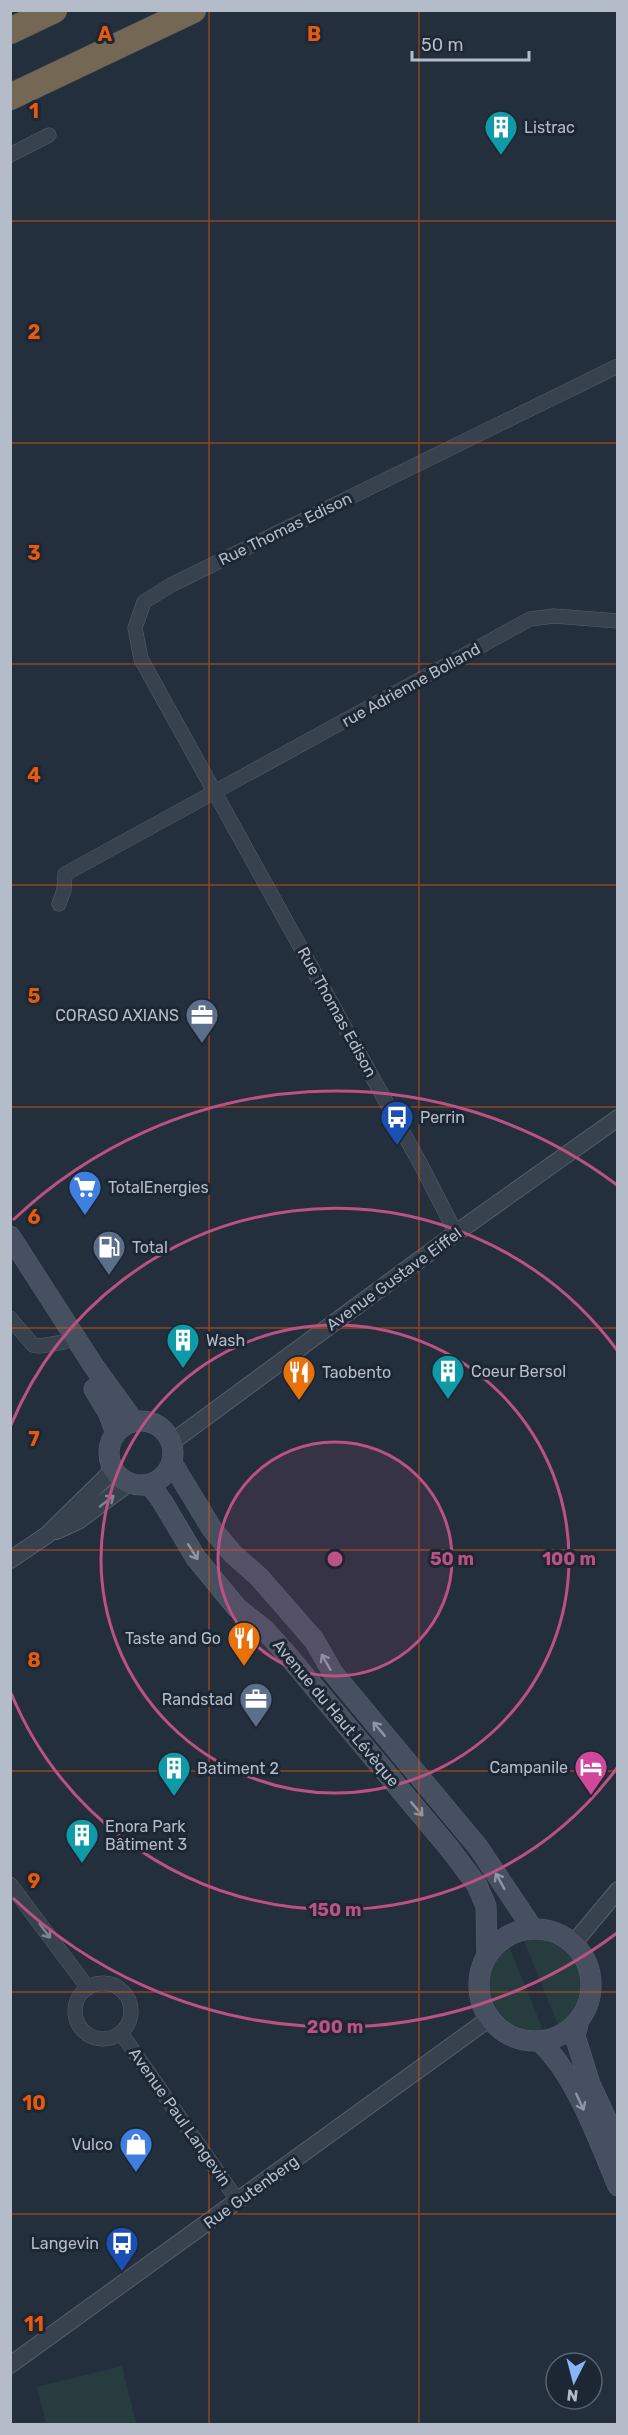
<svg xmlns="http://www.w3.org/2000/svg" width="628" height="2435" font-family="Rubik,sans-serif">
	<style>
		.green { fill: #263c3f }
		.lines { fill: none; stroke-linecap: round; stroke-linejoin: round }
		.minor-casing { stroke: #565f6c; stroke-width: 15 }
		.tertiary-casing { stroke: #565f6c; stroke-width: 18 }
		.secondary-casing { stroke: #565f6c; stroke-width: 21 }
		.motorway-casing { stroke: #434c59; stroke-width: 27 }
		.minor { stroke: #38414e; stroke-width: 14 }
		.tertiary { stroke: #38414e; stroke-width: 16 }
		.secondary { stroke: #465061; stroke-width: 20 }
		.motorway { stroke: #746855; stroke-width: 26 }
		.oneway { stroke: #7c8592 }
		.oneway2 { stroke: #8e96a5 }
		.grid { fill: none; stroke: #e8590c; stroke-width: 1.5; stroke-opacity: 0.55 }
		.ring { fill: none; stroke: #bd5182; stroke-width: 3 }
		.labels { text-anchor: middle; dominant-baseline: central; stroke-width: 6; stroke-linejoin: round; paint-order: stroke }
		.poi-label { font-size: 16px; fill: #b4bcc9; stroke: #1d2633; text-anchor: start }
		.street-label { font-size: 16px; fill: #b4bcc9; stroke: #1d2633 }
		.grid-label { font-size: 20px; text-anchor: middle; font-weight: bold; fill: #e8590c; stroke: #1d2633; stroke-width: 6; stroke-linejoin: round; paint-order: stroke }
		.centre { fill: #bd5182; stroke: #1d2633; stroke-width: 3 }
		.ring-label { font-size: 18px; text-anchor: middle; font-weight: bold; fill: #bd5182; stroke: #1d2633; stroke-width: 6; stroke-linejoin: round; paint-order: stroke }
	</style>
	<rect width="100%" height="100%" fill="#242f3e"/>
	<path class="green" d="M 533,1937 C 582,1940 601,1998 558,2025 L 523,1939 Z
		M 509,1946 L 543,2030 C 531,2030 521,2030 511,2023 C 484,2007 481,1963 509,1946 Z
		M 122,2366 L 136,2424 L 46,2424 L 37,2387 Z"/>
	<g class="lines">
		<defs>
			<path id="minor" d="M 10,155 L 49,135
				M 59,904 L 64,890 L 65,874 L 530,619 L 554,616 L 618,621
				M 456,1233 L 421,1165 L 141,659 L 135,628 L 144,602 L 171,585 L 618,366
				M 10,1318 L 33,1345 L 40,1346 L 64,1342
				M 10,1884 L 88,1988
				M75 2011a28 28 0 1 1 56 0a28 28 0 1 1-56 0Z
				M 121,2033 L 238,2201"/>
			<path id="tertiary" d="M 172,1442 L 456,1233 L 618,1118
				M 56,1531 L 78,1521 L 129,1483
				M 10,1560 L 47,1535 L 113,1470
				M 573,1944 L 618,1890
				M 10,2365 L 490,2018"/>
			<path id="secondary" d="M 10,1236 L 93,1365 L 134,1422
				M 94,1389 L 108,1412 L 116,1433
				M109 1453a32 32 0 1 1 64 0a32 32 0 1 1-64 0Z
				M 172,1463 L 212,1529 L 233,1554 L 259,1577 L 314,1640 L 333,1673 L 478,1847 L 533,1929
				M 150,1485 L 162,1501 L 196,1558 L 237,1608 L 264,1629 L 289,1657 L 450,1849 L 477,1885 L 486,1906 L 487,1956
				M479 1985a56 56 0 1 1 112 0a56 56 0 1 1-112 0Z
				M 579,2020 L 575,2036 L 590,2084 L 618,2144
				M 539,2041 C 575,2073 599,2141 618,2186"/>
			<path id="motorway" d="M 10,31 L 54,10
				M 10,97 L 193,10"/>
		</defs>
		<use href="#minor" class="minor-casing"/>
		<use href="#tertiary" class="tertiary-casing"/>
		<use href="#secondary" class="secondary-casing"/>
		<use href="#motorway" class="motorway-casing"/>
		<use href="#minor" class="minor"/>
		<use href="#tertiary" class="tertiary"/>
		<use href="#secondary" class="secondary"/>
		<use href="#motorway" class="motorway"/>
	</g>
	<defs><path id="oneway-shaft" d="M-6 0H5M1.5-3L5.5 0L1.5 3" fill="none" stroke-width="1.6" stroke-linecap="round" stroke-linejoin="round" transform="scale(1.5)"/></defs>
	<g class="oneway">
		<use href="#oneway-shaft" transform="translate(107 1501) rotate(-38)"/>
		<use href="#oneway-shaft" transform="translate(45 1931) rotate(53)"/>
	</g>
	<g class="oneway2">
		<use href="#oneway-shaft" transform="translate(193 1552) rotate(58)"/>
		<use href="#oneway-shaft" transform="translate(326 1662) rotate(-120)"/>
		<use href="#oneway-shaft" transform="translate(379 1729) rotate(-130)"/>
		<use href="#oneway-shaft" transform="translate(417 1809) rotate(50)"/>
		<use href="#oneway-shaft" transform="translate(500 1881) rotate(-119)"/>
		<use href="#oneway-shaft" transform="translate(580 2102) rotate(65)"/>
	</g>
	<path class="grid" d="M 209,10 L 209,2424M 419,10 L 419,2424M 10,221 L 618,221M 10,443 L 618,443M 10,664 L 618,664M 10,885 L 618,885M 10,1107 L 618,1107M 10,1328 L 618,1328M 10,1550 L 618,1550M 10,1771 L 618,1771M 10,1992 L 618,1992M 10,2214 L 618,2214"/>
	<circle cx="335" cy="1559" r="117" fill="#bd5182" fill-opacity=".12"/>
	<g class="ring">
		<circle cx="335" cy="1559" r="117"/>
		<circle cx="335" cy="1559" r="234"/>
		<path d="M617 1768A351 351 0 0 1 11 1693M11 1425A351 351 0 0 1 617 1350"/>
		<path d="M617 1933A468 468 0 0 1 13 1898M13 1220A468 468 0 0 1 617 1185"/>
	</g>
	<defs>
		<symbol id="building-pin" viewBox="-11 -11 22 30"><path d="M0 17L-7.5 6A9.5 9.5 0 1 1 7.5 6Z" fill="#0f9aa8" stroke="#1d2633"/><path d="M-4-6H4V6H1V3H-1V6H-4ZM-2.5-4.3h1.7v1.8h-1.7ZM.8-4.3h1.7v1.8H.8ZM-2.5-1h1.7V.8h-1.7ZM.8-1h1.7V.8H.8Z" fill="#fff"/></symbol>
		<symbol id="office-pin" viewBox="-11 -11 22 30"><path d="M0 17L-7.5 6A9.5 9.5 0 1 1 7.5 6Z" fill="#5c6f8a" stroke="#1d2633"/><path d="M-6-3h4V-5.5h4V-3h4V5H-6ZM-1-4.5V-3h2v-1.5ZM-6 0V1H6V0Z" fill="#fff"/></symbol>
		<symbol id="bus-pin" viewBox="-11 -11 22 30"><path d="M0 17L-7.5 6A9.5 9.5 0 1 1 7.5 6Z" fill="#1a4fb4" stroke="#1d2633"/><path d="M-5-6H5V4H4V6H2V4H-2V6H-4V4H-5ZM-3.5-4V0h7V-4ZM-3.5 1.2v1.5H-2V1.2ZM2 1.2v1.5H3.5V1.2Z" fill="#fff"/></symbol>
		<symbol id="supermarket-pin" viewBox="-11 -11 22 30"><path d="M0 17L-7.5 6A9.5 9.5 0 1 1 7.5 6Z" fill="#3f7fe0" stroke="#1d2633"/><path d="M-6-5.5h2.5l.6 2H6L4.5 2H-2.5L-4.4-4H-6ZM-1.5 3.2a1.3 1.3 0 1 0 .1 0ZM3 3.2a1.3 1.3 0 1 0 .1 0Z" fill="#fff"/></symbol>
		<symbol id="fuel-pin" viewBox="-11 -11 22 30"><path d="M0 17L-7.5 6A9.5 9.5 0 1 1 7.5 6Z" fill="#5c6f8a" stroke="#1d2633"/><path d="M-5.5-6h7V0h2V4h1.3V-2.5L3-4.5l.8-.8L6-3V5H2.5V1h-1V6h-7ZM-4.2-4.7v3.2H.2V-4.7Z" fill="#fff"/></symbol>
		<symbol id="restaurant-pin" viewBox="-11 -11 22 30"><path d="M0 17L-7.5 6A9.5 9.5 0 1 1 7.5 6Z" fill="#e8710a" stroke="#1d2633"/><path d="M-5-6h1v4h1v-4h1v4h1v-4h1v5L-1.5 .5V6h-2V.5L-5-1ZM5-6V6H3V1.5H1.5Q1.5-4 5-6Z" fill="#fff"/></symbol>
		<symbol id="hotel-pin" viewBox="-11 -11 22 30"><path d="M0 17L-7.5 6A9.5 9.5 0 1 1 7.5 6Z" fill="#d1479c" stroke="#1d2633"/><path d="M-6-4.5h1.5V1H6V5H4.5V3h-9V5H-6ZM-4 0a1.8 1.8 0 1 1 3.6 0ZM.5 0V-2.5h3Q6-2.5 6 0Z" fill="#fff"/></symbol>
		<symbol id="shop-pin" viewBox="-11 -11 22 30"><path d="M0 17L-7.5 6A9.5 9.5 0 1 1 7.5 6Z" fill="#3f7fe0" stroke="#1d2633"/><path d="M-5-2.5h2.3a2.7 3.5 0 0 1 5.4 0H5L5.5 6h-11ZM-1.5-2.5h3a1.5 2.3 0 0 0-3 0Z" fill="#fff"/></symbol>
	</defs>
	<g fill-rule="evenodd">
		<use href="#building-pin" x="482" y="108" width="38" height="52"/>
		<use href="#office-pin" x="183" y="996" width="38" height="52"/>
		<use href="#bus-pin" x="378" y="1098" width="38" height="52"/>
		<use href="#supermarket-pin" x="66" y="1168" width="38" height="52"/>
		<use href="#fuel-pin" x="90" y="1228" width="38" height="52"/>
		<use href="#building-pin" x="164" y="1321" width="38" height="52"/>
		<use href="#building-pin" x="429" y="1352" width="38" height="52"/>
		<use href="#restaurant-pin" x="280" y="1353" width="38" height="52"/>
		<use href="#restaurant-pin" x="225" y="1619" width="38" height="52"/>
		<use href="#office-pin" x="237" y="1680" width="38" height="52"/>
		<use href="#hotel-pin" x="572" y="1748" width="38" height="52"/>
		<use href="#building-pin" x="155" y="1749" width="38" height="52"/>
		<use href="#building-pin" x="63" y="1816" width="38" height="52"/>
		<use href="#shop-pin" x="117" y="2125" width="38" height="52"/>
		<use href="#bus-pin" x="103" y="2224" width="38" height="52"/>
	</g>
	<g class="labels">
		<g class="poi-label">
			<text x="524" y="127">Listrac</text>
			<text x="179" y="1015" text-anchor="end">CORASO AXIANS</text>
			<text x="420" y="1117">Perrin</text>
			<text x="108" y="1187">TotalEnergies</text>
			<text x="132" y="1247">Total</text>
			<text x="206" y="1340">Wash</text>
			<text x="471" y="1371">Coeur Bersol</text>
			<text x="322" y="1372">Taobento</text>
			<text x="221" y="1638" text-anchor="end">Taste and Go</text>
			<text x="233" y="1699" text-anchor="end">Randstad</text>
			<text x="568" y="1767" text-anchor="end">Campanile</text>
			<text x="197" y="1768">Batiment 2</text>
			<text x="105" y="1826">Enora Park<tspan x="105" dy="18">Bâtiment 3</tspan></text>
			<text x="113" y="2144" text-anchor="end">Vulco</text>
			<text x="99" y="2243" text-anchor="end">Langevin</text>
		</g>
		<g class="street-label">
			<text transform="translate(285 529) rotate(-26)">Rue Thomas Edison</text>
			<text transform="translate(411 685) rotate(-29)">rue Adrienne Bolland</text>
			<text transform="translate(337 1012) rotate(61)">Rue Thomas Edison</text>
			<text transform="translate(394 1279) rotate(-36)">Avenue Gustave Eiffel</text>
			<text transform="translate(336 1713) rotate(50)">Avenue du Haut Lévèque</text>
			<text transform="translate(180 2117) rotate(55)">Avenue Paul Langevin</text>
			<text transform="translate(251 2192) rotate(-36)">Rue Gutenberg</text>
		</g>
	</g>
	<g class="grid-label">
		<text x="105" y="41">A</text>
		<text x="314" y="41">B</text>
		<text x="34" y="118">1</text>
		<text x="34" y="339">2</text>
		<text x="34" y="560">3</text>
		<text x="34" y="782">4</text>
		<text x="34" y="1003">5</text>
		<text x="34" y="1224">6</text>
		<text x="34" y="1446">7</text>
		<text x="34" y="1667">8</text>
		<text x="34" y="1888">9</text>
		<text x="34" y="2110">10</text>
		<text x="34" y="2331">11</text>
	</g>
	<circle cx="335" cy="1559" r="9" class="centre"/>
	<g class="ring-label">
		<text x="452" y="1565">50 m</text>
		<text x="569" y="1565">100 m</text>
		<text x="335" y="1916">150 m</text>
		<text x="335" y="2033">200 m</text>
	</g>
	<rect width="628" height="2435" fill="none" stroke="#b4bcc9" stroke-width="24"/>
	<g transform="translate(574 2381) rotate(186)"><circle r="28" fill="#1d2633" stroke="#59626f" stroke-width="1.5"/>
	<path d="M0-4.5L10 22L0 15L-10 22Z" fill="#8ab4f8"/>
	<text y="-9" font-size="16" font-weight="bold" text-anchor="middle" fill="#b4bcc9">N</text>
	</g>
	<path d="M412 51v9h117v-9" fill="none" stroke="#b4bcc9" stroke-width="3"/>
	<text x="421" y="51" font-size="18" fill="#b4bcc9" stroke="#1d2633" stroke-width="4.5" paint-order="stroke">50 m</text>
</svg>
